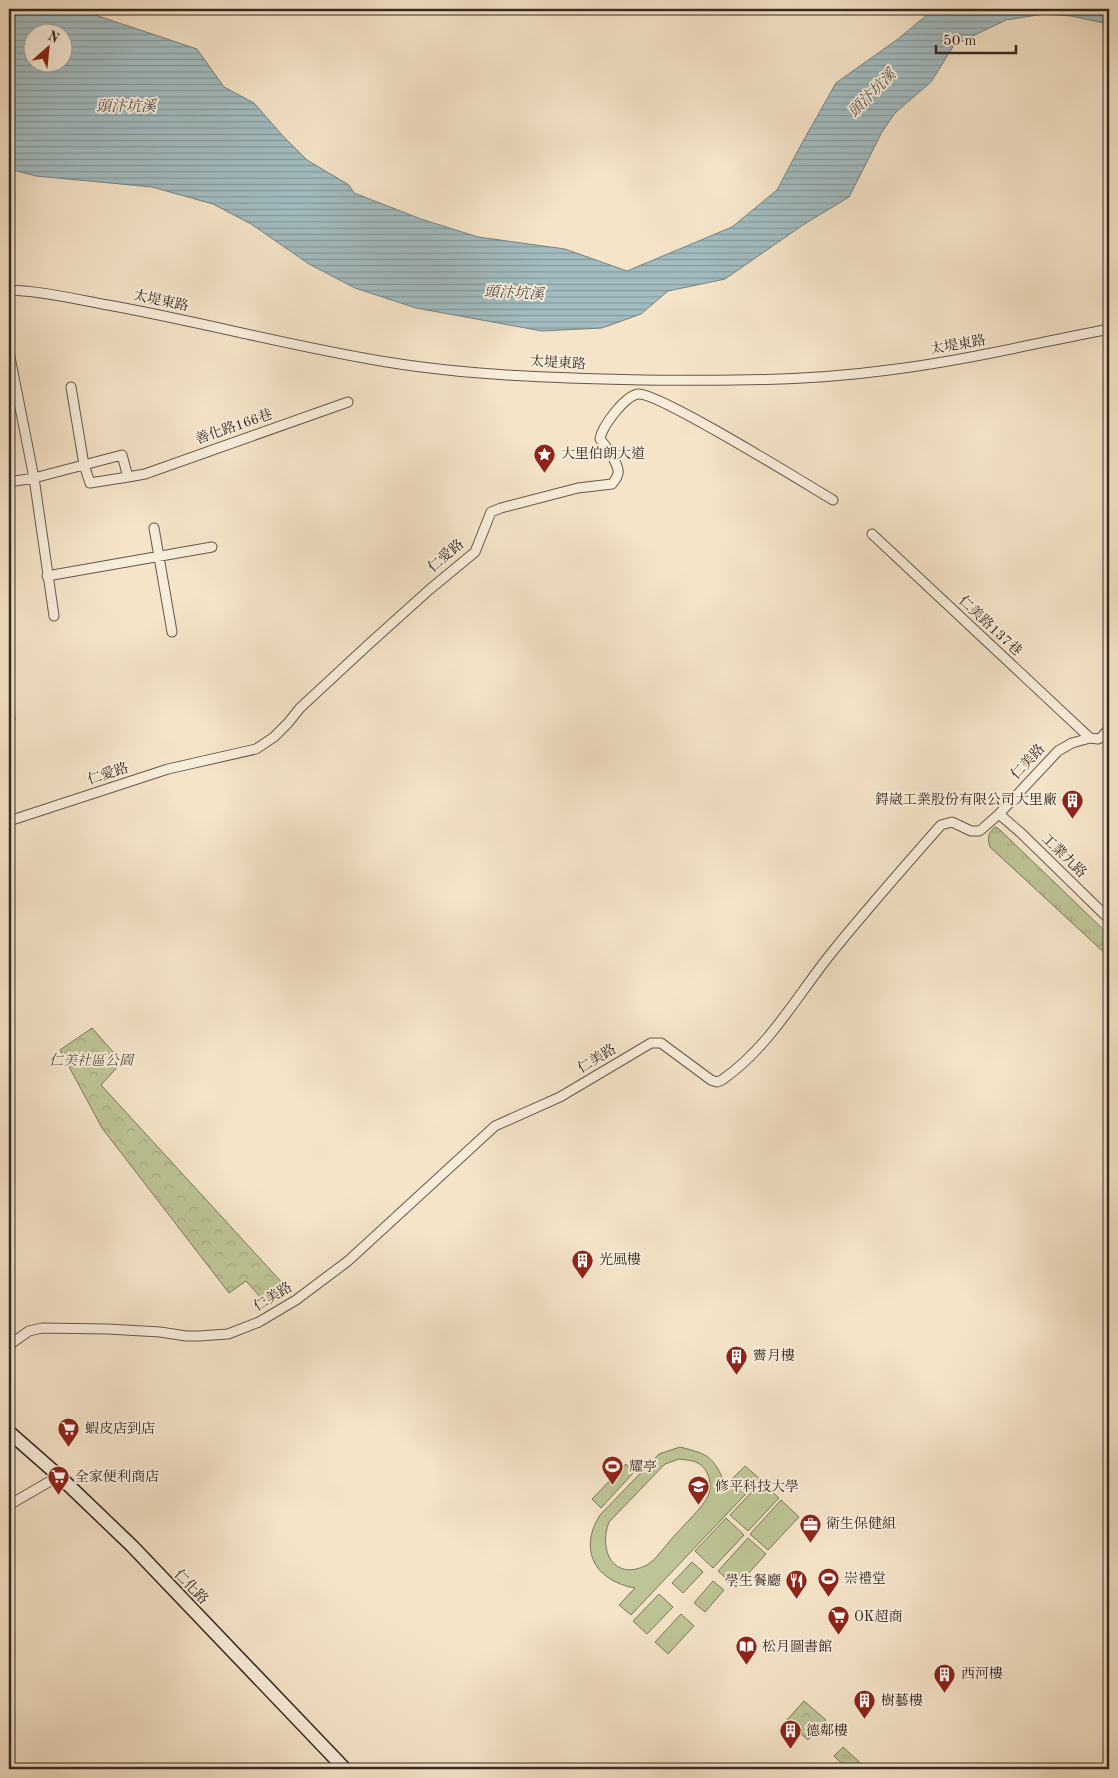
<svg xmlns="http://www.w3.org/2000/svg" width="1118" height="1778" font-family="'Old Standard TT','Noto Serif TC',serif">
	<style>
		.grass { fill: url(#grass-tufts); stroke: #79765b }
		.park { fill: url(#park-crowns); stroke: #79765b }
		.pitch { fill: #bdc495; stroke: #79765b; fill-rule: evenodd }
		.water { fill: url(#water-rules); stroke: #768181; fill-rule: evenodd }
		.lines { fill: none; stroke-linecap: round; stroke-linejoin: round }
		.street-casing { stroke: #65584b; stroke-width: 11 }
		.secondary-casing { stroke: #352921; stroke-width: 15 }
		.street { stroke: #f8eddb; stroke-width: 9 }
		.secondary { stroke: #f8eddb; stroke-width: 12 }
		.labels { text-anchor: middle; dominant-baseline: central; stroke-width: 4; stroke-linejoin: round; paint-order: stroke }
		.street-label { font-size: 14px; fill: #352921; stroke: #f8eddb }
		.poi-label { font-size: 14px; fill: #352921; stroke: #f8eddb; text-anchor: start }
		.park-label { font-size: 14px; font-style: italic; fill: #57503e; stroke: #f8eddb }
		.water-label { font-size: 15px; font-style: italic; fill: #504e49; stroke: #f8eddb }
	</style>
	<defs>
		<pattern id="grass-tufts" width="24" height="20" patternUnits="userSpaceOnUse" patternTransform="scale(1.25)"><rect width="24" height="20" fill="#bdc495"/><path d="M3 7l-1-3M5 7V3M7 7l1-3M15 17l-1-3M17 17v-4M19 17l1-3" fill="none" stroke="#a3a880"/></pattern>
		<pattern id="park-crowns" width="20" height="18" patternUnits="userSpaceOnUse" patternTransform="scale(1.25)"><rect width="20" height="18" fill="#bdc495"/><path d="M2 6a3 3 0 1 1 6 0M12 15a3 3 0 1 1 6 0" fill="none" stroke="#a3a880"/></pattern>
		<pattern id="water-rules" width="6" height="5" patternUnits="userSpaceOnUse" patternTransform="scale(1.25)"><rect width="6" height="5" fill="#a2bcc1"/><path d="M0 2.5h6" fill="none" stroke="#85999c"/></pattern>
	</defs>
	<rect width="100%" height="100%" fill="#f5e4c8"/>
	<filter id="stains"><feTurbulence type="fractalNoise" baseFrequency=".004" numOctaves="4"/><feColorMatrix values="0 0 0 0 .2 0 0 0 0 .09 0 0 0 0 .02 0 0 0 .5 -.17"/></filter>
	<radialGradient id="worn" r=".72"><stop offset=".6" stop-color="#630" stop-opacity="0"/><stop offset="1" stop-color="#630" stop-opacity=".3"/></radialGradient>
	<path class="grass" d="M 995,827 L 999,829 L 1109,935 L 1109,957 L 990,847 C 987,838 988,833 995,827 Z
		M 843,1747 L 867,1769 L 848,1769 L 834,1756 Z"/>
	<path class="park" d="M 92,1028 L 122,1062 L 101,1085 L 286,1287 L 264,1301 L 246,1281 L 229,1293 L 102,1128 L 60,1050 Z
		M 804,1701 L 826,1720 L 808,1740 L 786,1721 Z"/>
	<path class="pitch" d="M 680,1447 C 711,1455 712,1456 726,1485 L 745,1466 L 760,1479 L 631,1615 L 619,1605 L 635,1588 C 595,1581 578,1550 600,1515 L 659,1454 ZM 679,1459 C 685,1460 693,1460 698,1463 C 709,1470 713,1484 708,1496 C 704,1506 683,1526 676,1534 C 668,1542 656,1560 647,1565 C 614,1582 598,1551 609,1522 L 665,1464 Z
		M 626,1464 L 634,1472 L 601,1508 L 592,1499 Z
		M 761,1482 L 779,1498 L 748,1531 L 730,1515 Z
		M 781,1500 L 799,1517 L 768,1550 L 750,1534 Z
		M 726,1518 L 744,1535 L 713,1568 L 695,1551 Z
		M 748,1538 L 766,1554 L 736,1587 L 718,1571 Z
		M 692,1562 L 703,1572 L 683,1593 L 672,1583 Z
		M 713,1581 L 724,1590 L 705,1612 L 694,1603 Z
		M 659,1594 L 673,1607 L 647,1634 L 633,1621 Z
		M 681,1614 L 694,1626 L 668,1654 L 655,1642 Z"/>
	<path class="water" d="M 9,9 L 77,9 L 197,49 L 224,87 L 254,103 L 282,135 L 307,160 L 349,185 L 354,193 L 421,219 L 478,237 L 565,249 L 627,271 L 732,227 L 777,190 L 802,143 L 836,83 L 898,39 L 934,9 L 1109,9 L 1109,24 L 1071,16 L 1044,14 L 1006,20 L 954,45 L 931,82 L 895,113 L 882,132 L 849,197 L 803,225 L 725,279 L 668,291 L 641,314 L 602,328 L 542,331 L 416,308 L 355,288 L 309,264 L 251,224 L 213,204 L 152,187 L 36,176 L 9,169 ZM 32,32 L 62,32 L 62,62 L 32,62 Z"/>
	<g class="lines">
		<defs>
			<path id="street" d="M 9,290 C 42,291 75,299 108,305 C 202,322 294,347 387,362 C 472,376 559,378 644,380 C 726,381 808,381 889,370 C 963,361 1036,343 1109,329
				M 9,352 L 34,478 L 54,616
				M 71,387 L 84,465 L 90,483 L 128,477
				M 9,482 L 34,478 L 122,455 L 128,477 L 145,474 L 348,402
				M 154,528 L 172,632
				M 872,534 L 1090,738
				M 47,576 L 212,547
				M 9,719 L 10,719
				M 999,814 L 1021,833 L 1109,919
				M 9,821 L 168,769 L 256,749 L 274,737 L 288,723 L 300,708 L 369,644 L 429,590 L 475,552 L 491,512 L 501,508 L 578,488 L 612,484 C 615,480 619,476 618,470 C 617,462 605,445 600,439 C 602,426 625,396 638,394 C 658,392 806,484 833,500
				M 9,1345 L 29,1331 L 42,1328 L 108,1329 L 160,1332 L 186,1336 L 199,1336 L 228,1334 L 259,1322 L 296,1300 L 348,1261 L 495,1126 L 560,1097 L 651,1043 L 661,1043 L 711,1080 L 717,1082 L 722,1080 C 768,1048 795,999 829,956 C 865,911 903,868 941,825 L 952,822 L 971,831 L 979,831 L 982,829 L 999,814 L 1058,751 L 1072,743 L 1090,738 L 1098,739 L 1102,737 L 1109,728
				M 9,1505 L 59,1476"/>
			<path id="secondary" d="M 9,1432 L 59,1476 L 132,1546 L 345,1769"/>
		</defs>
		<use href="#street" class="street-casing"/>
		<use href="#secondary" class="secondary-casing"/>
		<use href="#street" class="street"/>
		<use href="#secondary" class="secondary"/>
	</g>
	<defs>
		<symbol id="sight-pin" viewBox="-11 -11 22 30"><path d="M0 17L-7.5 6A9.5 9.5 0 1 1 7.5 6Z" fill="#8f2418" stroke="#f8eddb"/><path d="M0-6L1.8-2.2L6-1.7L2.9 1.2L3.7 5.4L0 3.3L-3.7 5.4L-2.9 1.2L-6-1.7L-1.8-2.2Z" fill="#fff"/></symbol>
		<symbol id="building-pin" viewBox="-11 -11 22 30"><path d="M0 17L-7.5 6A9.5 9.5 0 1 1 7.5 6Z" fill="#8f2418" stroke="#f8eddb"/><path d="M-4-6H4V6H1V3H-1V6H-4ZM-2.5-4.3h1.7v1.8h-1.7ZM.8-4.3h1.7v1.8H.8ZM-2.5-1h1.7V.8h-1.7ZM.8-1h1.7V.8H.8Z" fill="#fff"/></symbol>
		<symbol id="supermarket-pin" viewBox="-11 -11 22 30"><path d="M0 17L-7.5 6A9.5 9.5 0 1 1 7.5 6Z" fill="#8f2418" stroke="#f8eddb"/><path d="M-6-5.5h2.5l.6 2H6L4.5 2H-2.5L-4.4-4H-6ZM-1.5 3.2a1.3 1.3 0 1 0 .1 0ZM3 3.2a1.3 1.3 0 1 0 .1 0Z" fill="#fff"/></symbol>
		<symbol id="stadium-pin" viewBox="-11 -11 22 30"><path d="M0 17L-7.5 6A9.5 9.5 0 1 1 7.5 6Z" fill="#8f2418" stroke="#f8eddb"/><path d="M0-5a6.5 5 0 1 0 0 10a6.5 5 0 1 0 0-10ZM-3.5-1.8h7v3.6h-7Z" fill="#fff"/></symbol>
		<symbol id="university-pin" viewBox="-11 -11 22 30"><path d="M0 17L-7.5 6A9.5 9.5 0 1 1 7.5 6Z" fill="#8f2418" stroke="#f8eddb"/><path d="M0-5L7-2L0 1L-7-2ZM-4 1L0 2.5L4 1V4Q0 6-4 4Z" fill="#fff"/></symbol>
		<symbol id="office-pin" viewBox="-11 -11 22 30"><path d="M0 17L-7.5 6A9.5 9.5 0 1 1 7.5 6Z" fill="#8f2418" stroke="#f8eddb"/><path d="M-6-3h4V-5.5h4V-3h4V5H-6ZM-1-4.5V-3h2v-1.5ZM-6 0V1H6V0Z" fill="#fff"/></symbol>
		<symbol id="restaurant-pin" viewBox="-11 -11 22 30"><path d="M0 17L-7.5 6A9.5 9.5 0 1 1 7.5 6Z" fill="#8f2418" stroke="#f8eddb"/><path d="M-5-6h1v4h1v-4h1v4h1v-4h1v5L-1.5 .5V6h-2V.5L-5-1ZM5-6V6H3V1.5H1.5Q1.5-4 5-6Z" fill="#fff"/></symbol>
		<symbol id="library-pin" viewBox="-11 -11 22 30"><path d="M0 17L-7.5 6A9.5 9.5 0 1 1 7.5 6Z" fill="#8f2418" stroke="#f8eddb"/><path d="M-6-4Q-3-5.5-.7-3.5V5Q-3 3-6 4ZM6-4Q3-5.5 .7-3.5V5Q3 3 6 4Z" fill="#fff"/></symbol>
	</defs>
	<g fill-rule="evenodd">
		<use href="#sight-pin" x="532" y="442" width="25" height="34"/>
		<use href="#building-pin" x="1060" y="788" width="25" height="34"/>
		<use href="#building-pin" x="570" y="1248" width="25" height="34"/>
		<use href="#building-pin" x="724" y="1344" width="25" height="34"/>
		<use href="#supermarket-pin" x="56" y="1416" width="25" height="34"/>
		<use href="#stadium-pin" x="600" y="1454" width="25" height="34"/>
		<use href="#supermarket-pin" x="46" y="1464" width="25" height="34"/>
		<use href="#university-pin" x="686" y="1474" width="25" height="34"/>
		<use href="#office-pin" x="798" y="1512" width="25" height="34"/>
		<use href="#stadium-pin" x="816" y="1566" width="25" height="34"/>
		<use href="#restaurant-pin" x="784" y="1568" width="25" height="34"/>
		<use href="#supermarket-pin" x="826" y="1604" width="25" height="34"/>
		<use href="#library-pin" x="734" y="1634" width="25" height="34"/>
		<use href="#building-pin" x="932" y="1662" width="25" height="34"/>
		<use href="#building-pin" x="852" y="1688" width="25" height="34"/>
		<use href="#building-pin" x="778" y="1718" width="25" height="34"/>
	</g>
	<g class="labels">
		<g class="street-label">
			<text transform="translate(161 301) rotate(12)">太堤東路</text>
			<text transform="translate(958 345) rotate(-10)">太堤東路</text>
			<text transform="translate(558 363) rotate(3)">太堤東路</text>
			<text transform="translate(234 427) rotate(-19)">善化路166巷</text>
			<text transform="translate(446 556) rotate(-41)">仁愛路</text>
			<text transform="translate(990 626) rotate(43)">仁美路137巷</text>
			<text transform="translate(1028 762) rotate(-47)">仁美路</text>
			<text transform="translate(108 774) rotate(-18)">仁愛路</text>
			<text transform="translate(1064 856) rotate(44)">工業九路</text>
			<text transform="translate(597 1059) rotate(-31)">仁美路</text>
			<text transform="translate(273 1297) rotate(-31)">仁美路</text>
			<text transform="translate(191 1587) rotate(46)">仁化路</text>
		</g>
		<g class="poi-label">
			<text x="561" y="454">大里伯朗大道</text>
			<text x="1057" y="800" text-anchor="end">鍀崴工業股份有限公司大里廠</text>
			<text x="599" y="1260">光風樓</text>
			<text x="753" y="1356">霽月樓</text>
			<text x="85" y="1429">蝦皮店到店</text>
			<text x="629" y="1467">耀亭</text>
			<text x="75" y="1477">全家便利商店</text>
			<text x="715" y="1487">修平科技大學</text>
			<text x="826" y="1524">衛生保健組</text>
			<text x="844" y="1579">崇禮堂</text>
			<text x="781" y="1581" text-anchor="end">學生餐廳</text>
			<text x="854" y="1617">OK超商</text>
			<text x="762" y="1647">松月圖書館</text>
			<text x="961" y="1674">西河樓</text>
			<text x="881" y="1701">樹藝樓</text>
			<text x="806" y="1731">德鄰樓</text>
		</g>
		<g class="park-label">
			<text x="91" y="1061">仁美社區公園</text>
		</g>
		<g class="water-label">
			<text transform="translate(873 94) rotate(-45)">頭汴坑溪</text>
			<text x="126" y="107">頭汴坑溪</text>
			<text transform="translate(514 294) rotate(3)">頭汴坑溪</text>
		</g>
	</g>
	<rect width="1118" height="1778" fill="none" stroke="#f5e4c8" stroke-width="30"/>
	<rect x="10" y="10" width="1098" height="1758" fill="none" stroke="#352921" stroke-width="2.5"/>
	<rect x="15" y="15" width="1088" height="1748" fill="none" stroke="#352921"/>
	<g transform="translate(48 48) rotate(27)"><circle r="24" fill="#f8eddb" stroke="#aa9f91"/>
	<path d="M0-4L9 19L0 12L-9 19Z" fill="#8f2418"/>
	<text y="-8" font-size="14" font-weight="bold" text-anchor="middle" fill="#352921">N</text>
	</g>
	<path d="M936 45v8h80v-8" fill="none" stroke="#352921" stroke-width="2.5"/>
	<text x="943" y="45" font-size="15" fill="#352921" stroke="#f8eddb" stroke-width="4" paint-order="stroke">50 m</text>
	<rect width="100%" height="100%" filter="url(#stains)"/>
	<rect width="100%" height="100%" fill="url(#worn)"/>
</svg>
